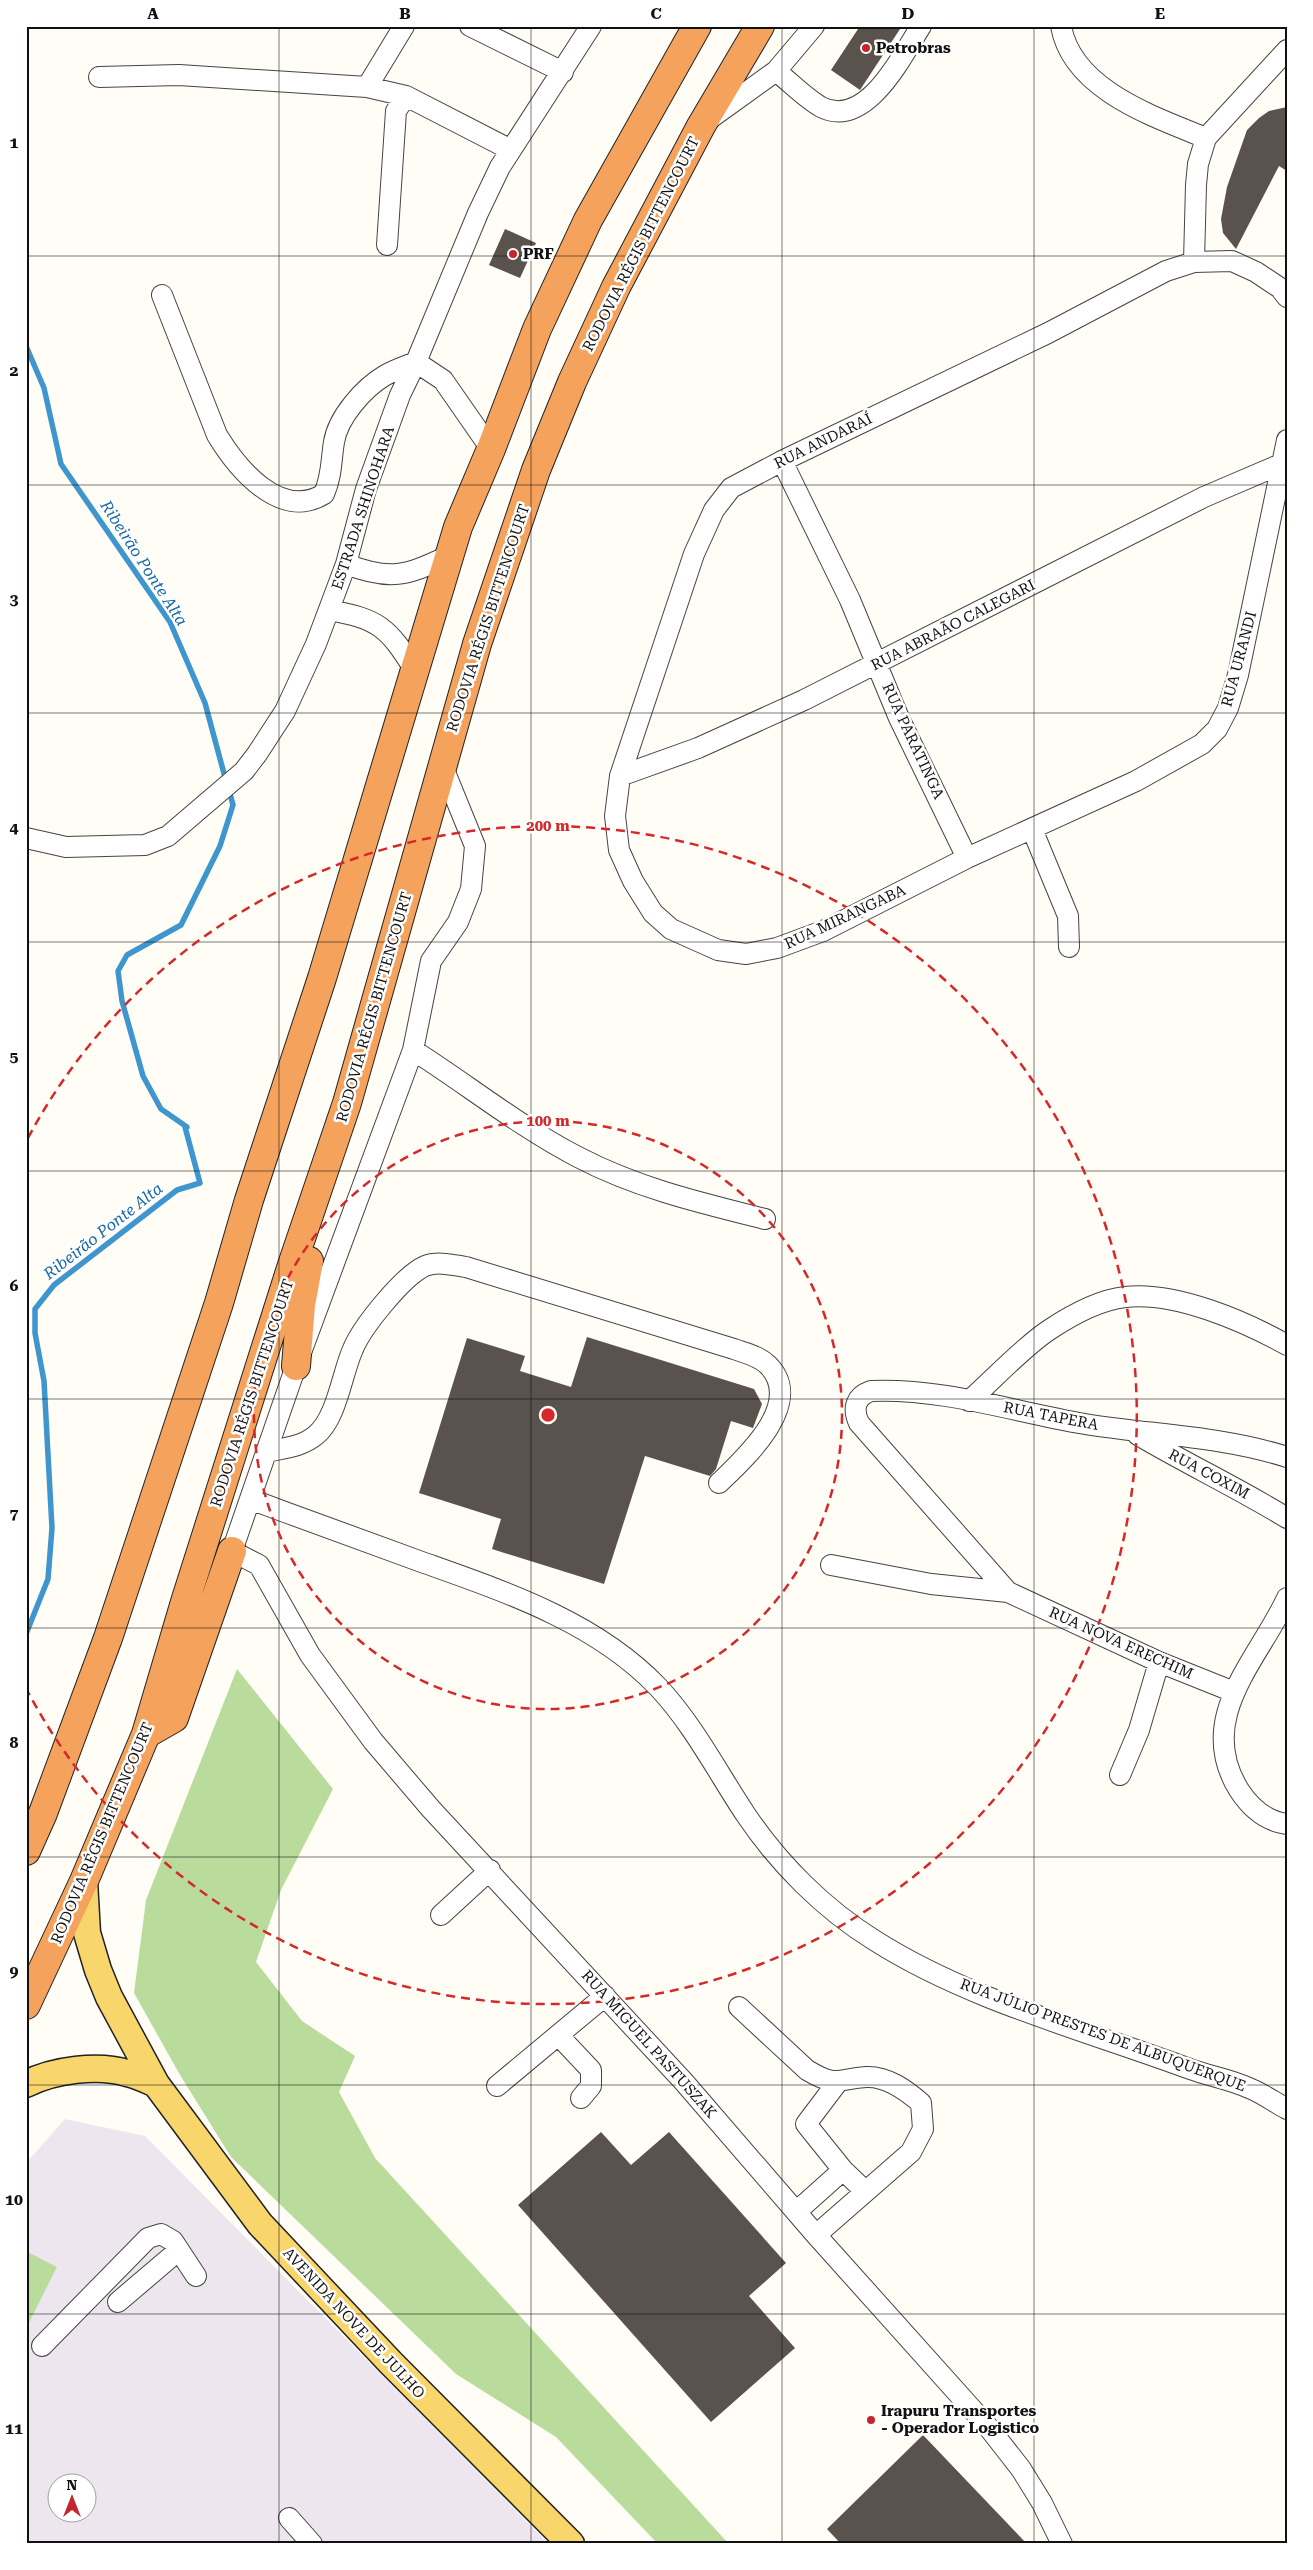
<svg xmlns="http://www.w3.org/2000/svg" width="1313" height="2570" font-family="'Roboto Serif',serif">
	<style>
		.industrial { fill: #eee6ef; fill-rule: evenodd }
		.forest { fill: #b9dc9c }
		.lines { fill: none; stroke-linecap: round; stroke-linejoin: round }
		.stream { stroke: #3f96cf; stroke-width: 5.5 }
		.building { fill: #5a524d }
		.minor-casing { stroke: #444; stroke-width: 22 }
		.major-casing { stroke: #222; stroke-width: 29 }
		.highway-casing { stroke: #222; stroke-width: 30 }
		.minor { stroke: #fff; stroke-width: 20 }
		.major { stroke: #f9d66b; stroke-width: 26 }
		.highway { stroke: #f5a25d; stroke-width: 28 }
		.grid { fill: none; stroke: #111; stroke-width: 1; stroke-opacity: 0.55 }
		.ring { fill: none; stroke: #d62828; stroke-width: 2.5; stroke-dasharray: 9 6 }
		.poi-dot { fill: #c4262e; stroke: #fff; stroke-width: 2 }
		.labels { text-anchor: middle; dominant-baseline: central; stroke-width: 5; stroke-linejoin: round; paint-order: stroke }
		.poi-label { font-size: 15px; font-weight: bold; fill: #111; stroke: #fff; text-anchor: start }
		.street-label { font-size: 15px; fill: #111; stroke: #fff }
		.water-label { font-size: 16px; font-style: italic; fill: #1768a6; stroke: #fff }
		.centre { fill: #d62828; stroke: #fff; stroke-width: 2.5 }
		.ring-label { font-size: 15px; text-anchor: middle; font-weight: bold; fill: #d62828; stroke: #fff; stroke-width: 5; stroke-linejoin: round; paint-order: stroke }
		.neatline { fill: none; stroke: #111; stroke-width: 2 }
		.grid-label { font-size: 16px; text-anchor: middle; font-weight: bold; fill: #111 }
	</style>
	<rect width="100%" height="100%" fill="#fffdf5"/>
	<path class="industrial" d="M 65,2119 L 145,2136 L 549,2544 L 26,2544 L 26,2329 L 57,2267 L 26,2251 L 26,2163 ZM 58,2482 L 88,2482 L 88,2512 L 58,2512 Z"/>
	<path class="forest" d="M 237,1669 L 333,1789 L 281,1890 L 256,1962 L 302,2021 L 355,2056 L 339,2092 L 375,2158 L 729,2544 L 658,2544 L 556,2437 L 456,2374 L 231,2157 L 180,2075 L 134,1993 L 146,1900 Z
		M 26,2251 L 57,2267 L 26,2329 Z"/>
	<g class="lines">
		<path class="stream" d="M 26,346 L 44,388 L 61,464 L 170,622 L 205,703 L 226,781
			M 26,1634 L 48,1579 L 52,1528 L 44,1381 L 35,1333 L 35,1309 L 54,1285 L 177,1190 L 200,1183 L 185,1127 L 187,1127 L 161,1109 L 143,1076 L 122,1001 L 118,971 L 127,955 L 181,925 L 220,846 L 233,805 L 229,790"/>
	</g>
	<path class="building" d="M 860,26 L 902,26 L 860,90 L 831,70 Z
		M 1287,107 L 1287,171 L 1279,166 L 1236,249 L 1223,233 L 1221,219 L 1227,187 L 1241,147 L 1247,130 L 1259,118 L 1269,111 Z
		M 505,229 L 536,243 L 520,278 L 489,265 Z
		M 587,1337 L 754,1389 L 762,1404 L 753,1428 L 731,1421 L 716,1469 L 710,1476 L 645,1456 L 604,1584 L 492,1549 L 501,1519 L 419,1493 L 467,1338 L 525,1356 L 520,1371 L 571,1387 Z
		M 601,2132 L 631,2165 L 669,2132 L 786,2263 L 749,2296 L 795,2348 L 711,2422 L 518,2205 Z
		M 923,2435 L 1027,2544 L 841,2544 L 827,2529 Z"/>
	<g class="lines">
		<defs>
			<path id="minor" d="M 470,26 L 563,72
				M 1061,26 C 1072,90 1155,117 1206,138
				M 776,71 C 790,82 805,98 821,107 C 866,130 902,56 921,26
				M 99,77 L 179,75 L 367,87 L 406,96 L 511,150
				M 367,87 L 404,26
				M 708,120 L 776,71 L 814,26
				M 387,245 L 396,111 L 406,96
				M 1194,262 L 1196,185 L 1198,164 L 1206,138 L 1287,50
				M 162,295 L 217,435 C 237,468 280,521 324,494 C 332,476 331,460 334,442 C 338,417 364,388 384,376 C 394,370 406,366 416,362 L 443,380 L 491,449
				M 1287,297 L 1280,288 L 1256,272 L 1232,261 L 1194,262 L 1166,271 L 1048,333 L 782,461 L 731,488 L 714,510 L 694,554 L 620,776 L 615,816 L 619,850 L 633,881 L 653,913 L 671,929 L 718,950 L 746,954 L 777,948 L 823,931 L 967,858 L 1136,781 L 1202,744 L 1217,729 L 1228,708 L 1238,675 L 1287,440
				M 782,461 L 850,600 L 899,718 L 967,858
				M 346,564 C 390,581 406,576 448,556
				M 329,610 C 378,619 388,627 414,669
				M 442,765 L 475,846 L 471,889 L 458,922 L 431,961 L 413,1050 L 296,1366 L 232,1551 L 259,1565 L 310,1655 L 373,1741 L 431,1809 L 684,2082 L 816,2235 L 989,2428 L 1021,2469 L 1042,2503 L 1062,2544
				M 620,776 L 698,748 L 804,700 L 1204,497 L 1281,464
				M 1032,829 L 1068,916 L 1069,947
				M 26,838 L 66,847 L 145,845 L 168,836 L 244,771 L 257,754 L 285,711 L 316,644 L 346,564 L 366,489 L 400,395 L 416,362 L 478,213 L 500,167 L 591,26
				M 413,1050 C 468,1085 520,1127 578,1157 C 637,1188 701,1203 765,1219
				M 969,1401 C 994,1379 1022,1348 1049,1330 C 1070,1316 1099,1300 1125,1297 C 1175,1291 1244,1321 1287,1345
				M 1138,1435 C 1187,1464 1238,1488 1287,1518
				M 266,1452 C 284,1448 302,1447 316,1435 C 337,1418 342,1373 353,1349 C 362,1327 403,1276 425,1266 C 438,1261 453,1265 466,1267 L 734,1349 C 745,1353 759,1356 768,1365 C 806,1403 745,1458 719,1483
				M 250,1499 C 306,1520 362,1540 419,1561 C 503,1591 595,1621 658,1687 C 693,1724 718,1773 746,1815 C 779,1864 824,1909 874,1940 C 968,2000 1085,2030 1190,2069 C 1209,2076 1230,2079 1249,2088 C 1262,2093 1274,2102 1287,2109
				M 831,1565 L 931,1584 L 1008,1592
				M 1287,1598 C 1259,1659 1194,1718 1239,1790 C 1250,1807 1265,1821 1287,1824
				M 1234,1692 L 1159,1662 L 1008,1592 L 859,1423 C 852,1408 856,1396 871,1391 C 944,1388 1014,1412 1085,1424 C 1152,1435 1222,1436 1287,1457
				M 1120,1775 L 1139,1730 L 1159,1662
				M 441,1915 L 490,1870
				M 739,2007 L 807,2070 C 837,2088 837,2079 866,2077 C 887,2076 906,2090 921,2103 L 923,2129 L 911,2152 L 816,2235
				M 558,2035 L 591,2070 L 591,2086 L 581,2098
				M 837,2083 L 806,2124 L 843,2170
				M 497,2086 L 605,1996
				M 796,2212 L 843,2170 L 865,2191
				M 118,2302 L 179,2250
				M 42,2346 L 148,2238 L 161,2234 L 173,2241 L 196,2276
				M 289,2518 L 312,2544"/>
			<path id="major" d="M 84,1881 L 87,1933 L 98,1970 L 109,1997 L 156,2084 L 260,2224 L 391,2363 L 571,2544
				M 26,2084 C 53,2070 98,2064 127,2073 C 137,2075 147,2080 156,2084"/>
			<path id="highway" d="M 296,1366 L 301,1305 L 309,1261
				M 146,1734 L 174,1718 L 232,1551
				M 26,1851 L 43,1813 L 108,1638 L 219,1303 L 249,1200 L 322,978 L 458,527 L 491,449 L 537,329 L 588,220 L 697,26
				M 26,2005 L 84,1881 L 146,1734 L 185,1602 L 292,1265 L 347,1103 L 477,644 L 536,470 L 572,382 L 616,287 L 701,126 L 760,26"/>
		</defs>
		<use href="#minor" class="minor-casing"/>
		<use href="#major" class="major-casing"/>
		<use href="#highway" class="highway-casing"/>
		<use href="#minor" class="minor"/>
		<use href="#major" class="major"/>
		<use href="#highway" class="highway"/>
	</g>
	<path class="grid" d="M 279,26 L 279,2544M 531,26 L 531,2544M 782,26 L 782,2544M 1034,26 L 1034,2544M 26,256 L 1287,256M 26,485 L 1287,485M 26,713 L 1287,713M 26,942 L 1287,942M 26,1171 L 1287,1171M 26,1399 L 1287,1399M 26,1628 L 1287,1628M 26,1857 L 1287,1857M 26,2085 L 1287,2085M 26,2314 L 1287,2314"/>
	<g class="ring">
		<circle cx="548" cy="1415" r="294"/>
		<path d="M28 1138A589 589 0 1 1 28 1692"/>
	</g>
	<g class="poi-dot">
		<circle cx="866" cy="48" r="5"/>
		<circle cx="513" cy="254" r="5"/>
		<circle cx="871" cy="2420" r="5"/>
	</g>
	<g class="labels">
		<g class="poi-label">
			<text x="876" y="48">Petrobras</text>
			<text x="523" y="254">PRF</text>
			<text x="881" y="2411">Irapuru Transportes<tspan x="881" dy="17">- Operador Logistico</tspan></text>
		</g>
		<g class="street-label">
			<text transform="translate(641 244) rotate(-63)">RODOVIA RÉGIS BITTENCOURT</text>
			<text transform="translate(823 441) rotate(-26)">RUA ANDARAÍ</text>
			<text transform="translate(363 508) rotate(-72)">ESTRADA SHINOHARA</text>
			<text transform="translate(488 618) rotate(-72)">RODOVIA RÉGIS BITTENCOURT</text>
			<text transform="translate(953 625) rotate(-27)">RUA ABRAÃO CALEGARI</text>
			<text transform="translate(1239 659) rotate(-75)">RUA URANDI</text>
			<text transform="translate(913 741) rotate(65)">RUA PARATINGA</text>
			<text transform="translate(845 917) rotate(-25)">RUA MIRANGABA</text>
			<text transform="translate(374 1007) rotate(-74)">RODOVIA RÉGIS BITTENCOURT</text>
			<text transform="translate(252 1393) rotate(-72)">RODOVIA RÉGIS BITTENCOURT</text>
			<text transform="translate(1051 1416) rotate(11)">RUA TAPERA</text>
			<text transform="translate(1209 1474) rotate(28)">RUA COXIM</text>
			<text transform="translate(1121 1643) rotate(24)">RUA NOVA ERECHIM</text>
			<text transform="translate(102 1833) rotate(-67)">RODOVIA RÉGIS BITTENCOURT</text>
			<text transform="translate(1103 2035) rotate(20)">RUA JÚLIO PRESTES DE ALBUQUERQUE</text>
			<text transform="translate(649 2044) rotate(48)">RUA MIGUEL PASTUSZAK</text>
			<text transform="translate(354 2323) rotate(47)">AVENIDA NOVE DE JULHO</text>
		</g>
		<g class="water-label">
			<text transform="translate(144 563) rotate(57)">Ribeirão Ponte Alta</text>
			<text transform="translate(103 1231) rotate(-38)">Ribeirão Ponte Alta</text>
		</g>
	</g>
	<circle cx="548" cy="1415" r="8" class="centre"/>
	<g class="ring-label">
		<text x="548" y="831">200 m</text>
		<text x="548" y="1126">100 m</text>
	</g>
	<rect width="1313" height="2570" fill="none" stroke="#ffffff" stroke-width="55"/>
	<g transform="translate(72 2498)"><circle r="24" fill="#ffffff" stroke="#a0a0a0"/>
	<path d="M0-4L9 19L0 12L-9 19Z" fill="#c4262e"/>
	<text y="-8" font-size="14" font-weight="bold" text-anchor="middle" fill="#111111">N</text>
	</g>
	<rect x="28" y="28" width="1258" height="2514" class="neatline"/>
	<g class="grid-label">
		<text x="153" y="19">A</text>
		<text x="405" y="19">B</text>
		<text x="656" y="19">C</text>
		<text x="908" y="19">D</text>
		<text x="1160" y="19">E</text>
		<text x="14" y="148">1</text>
		<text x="14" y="376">2</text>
		<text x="14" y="605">3</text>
		<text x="14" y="833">4</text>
		<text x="14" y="1062">5</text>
		<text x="14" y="1291">6</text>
		<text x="14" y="1519">7</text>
		<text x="14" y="1748">8</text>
		<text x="14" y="1977">9</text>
		<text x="14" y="2205">10</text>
		<text x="14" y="2434">11</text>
	</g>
</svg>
